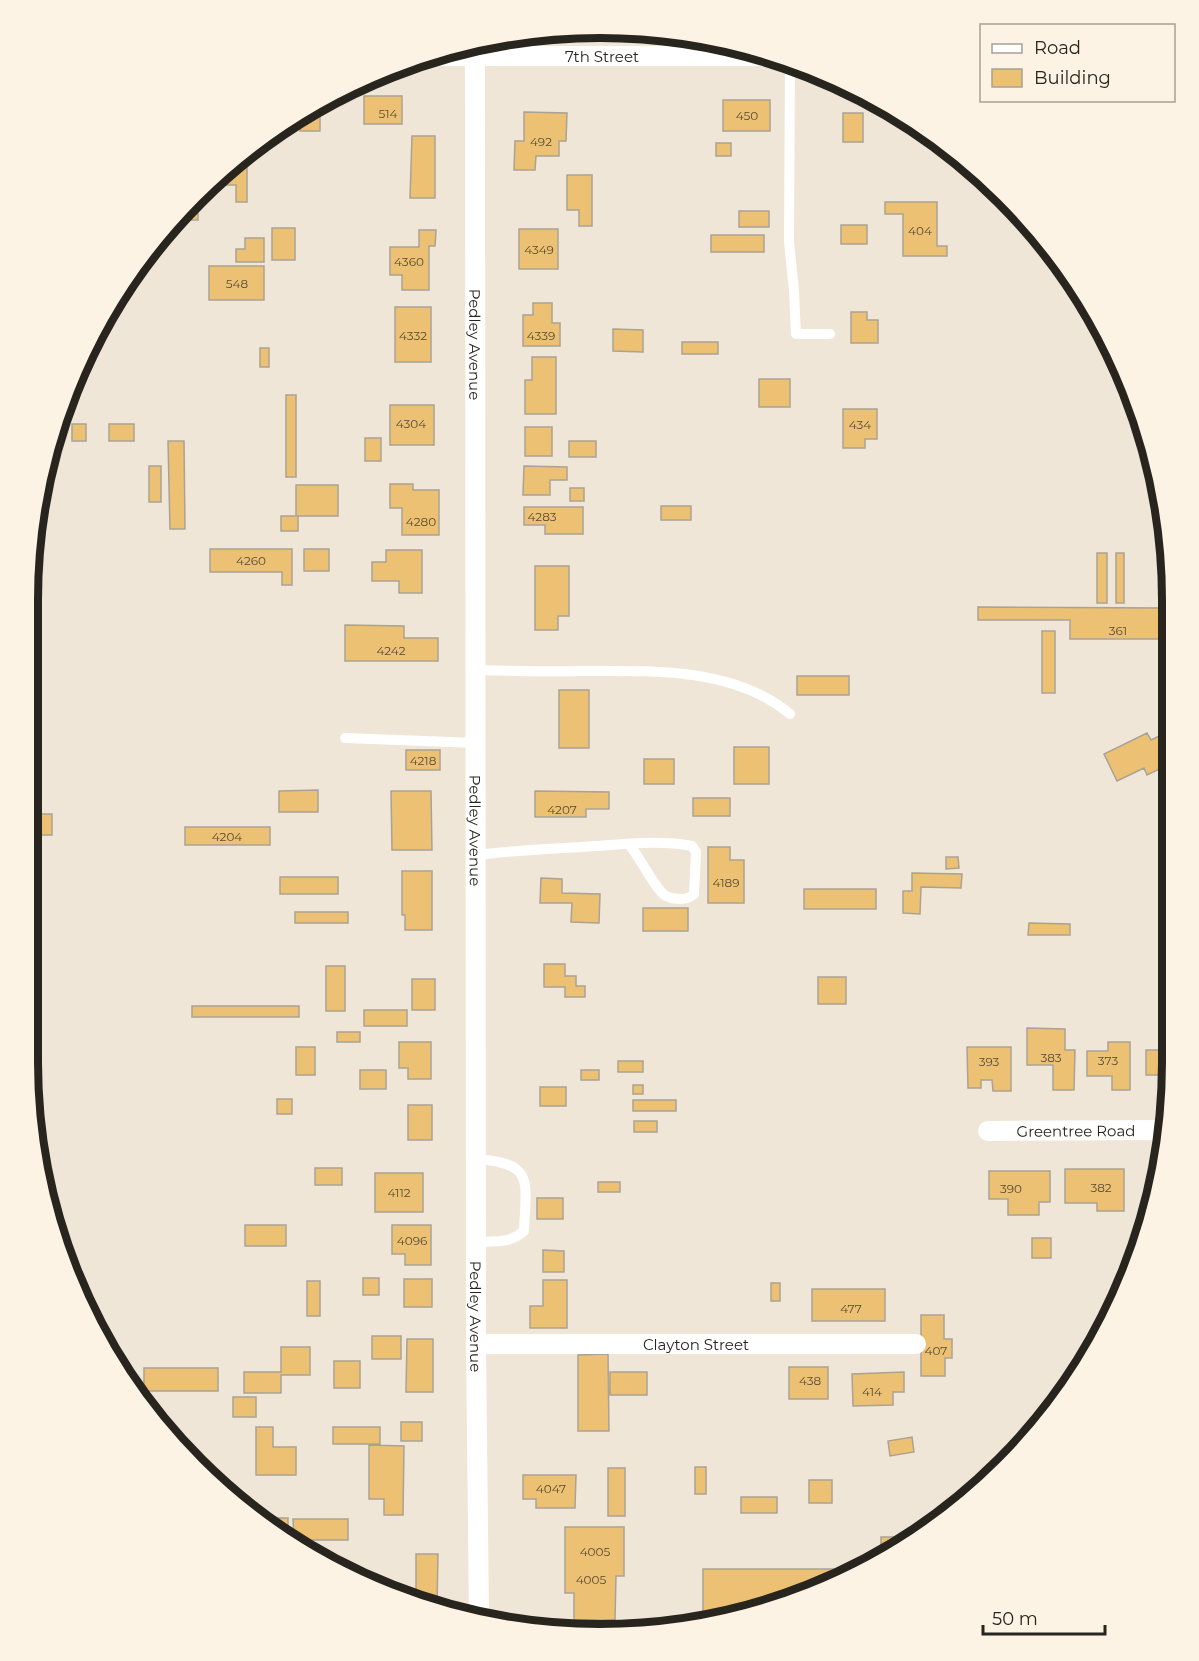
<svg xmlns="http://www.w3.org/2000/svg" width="1199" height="1661" font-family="Montserrat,sans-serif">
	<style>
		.building { fill: #edc173; stroke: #aaa294; stroke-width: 1.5 }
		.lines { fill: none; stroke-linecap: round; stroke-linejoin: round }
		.lane { stroke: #fff; stroke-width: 10 }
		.street { stroke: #fff; stroke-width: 20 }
		.labels { text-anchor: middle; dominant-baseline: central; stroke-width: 4.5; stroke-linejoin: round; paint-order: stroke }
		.number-label { font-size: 12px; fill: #594c34 }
		.street-label { font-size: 15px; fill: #28251f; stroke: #fcf3e4 }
		.rim { fill: none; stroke: #28251f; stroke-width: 8 }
	</style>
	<rect width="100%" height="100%" fill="#efe6d7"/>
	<path class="building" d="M 364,96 L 402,96 L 402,124 L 364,124 Z
		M 723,100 L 770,100 L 770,131 L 723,131 Z
		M 320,103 L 320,131 L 300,131 L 300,124 L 287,124 Z
		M 524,112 L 567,113 L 566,141 L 559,141 L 559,156 L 536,156 L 535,170 L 514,170 L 515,141 L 524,141 Z
		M 843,113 L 863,113 L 863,142 L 843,142 Z
		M 412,136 L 435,136 L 435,198 L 410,198 Z
		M 716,143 L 731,143 L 731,156 L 716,156 Z
		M 241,156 L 247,156 L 247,202 L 236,202 L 236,185 L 224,185 L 224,174 Z
		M 567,175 L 592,175 L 592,226 L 579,226 L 579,210 L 567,210 Z
		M 198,202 L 198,220 L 181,220 Z
		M 885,202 L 937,202 L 937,246 L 947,246 L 947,256 L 903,256 L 903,214 L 885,214 Z
		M 739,211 L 769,211 L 769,227 L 739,227 Z
		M 841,225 L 867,225 L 867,244 L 841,244 Z
		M 272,228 L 295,228 L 295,260 L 272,260 Z
		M 519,229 L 558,229 L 558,269 L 519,269 Z
		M 419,230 L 436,230 L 435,246 L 429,246 L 429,290 L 402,290 L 402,275 L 390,275 L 390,247 L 419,247 Z
		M 711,235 L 764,235 L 764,252 L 711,252 Z
		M 245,238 L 264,238 L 264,262 L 236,262 L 236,249 L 245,249 Z
		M 209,266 L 264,266 L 264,300 L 209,300 Z
		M 533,303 L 552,303 L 552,323 L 560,323 L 560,346 L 523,346 L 523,315 L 533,315 Z
		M 395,307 L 431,307 L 431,362 L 395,362 Z
		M 851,312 L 867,312 L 867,320 L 878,320 L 878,343 L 851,343 Z
		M 613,329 L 643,330 L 643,352 L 613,351 Z
		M 682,342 L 718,342 L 718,354 L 682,354 Z
		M 260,348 L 269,348 L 269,367 L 260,367 Z
		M 532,357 L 556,357 L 556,414 L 525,414 L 525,380 L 532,380 Z
		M 759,379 L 790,379 L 790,407 L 759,407 Z
		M 286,395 L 296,395 L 296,477 L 286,477 Z
		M 390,405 L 434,405 L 434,445 L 390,445 Z
		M 843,409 L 877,409 L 877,439 L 865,439 L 865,448 L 843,448 Z
		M 72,424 L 86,424 L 86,441 L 72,441 Z
		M 109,424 L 134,424 L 134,441 L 109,441 Z
		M 525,427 L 552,427 L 552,456 L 525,456 Z
		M 365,438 L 381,438 L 381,461 L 365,461 Z
		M 168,441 L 184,441 L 185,529 L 170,529 Z
		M 569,441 L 596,441 L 596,457 L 569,457 Z
		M 149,466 L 161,466 L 161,502 L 149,502 Z
		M 524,466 L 567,467 L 567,480 L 550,480 L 550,495 L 523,495 Z
		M 390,484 L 413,484 L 413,490 L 439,490 L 439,535 L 402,535 L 402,508 L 390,508 Z
		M 296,485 L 338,485 L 338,516 L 296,516 Z
		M 570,488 L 584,488 L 584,501 L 570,501 Z
		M 661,506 L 691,506 L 691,520 L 661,520 Z
		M 524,507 L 583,507 L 583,534 L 545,534 L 545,525 L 524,525 Z
		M 281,516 L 298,516 L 298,531 L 281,531 Z
		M 210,549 L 292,549 L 292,585 L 282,585 L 282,572 L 210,572 Z
		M 304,549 L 329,549 L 329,571 L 304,571 Z
		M 386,550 L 422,550 L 422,593 L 399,593 L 399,581 L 372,581 L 372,562 L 386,562 Z
		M 1097,553 L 1107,553 L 1107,603 L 1097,603 Z
		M 1116,553 L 1124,553 L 1124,603 L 1116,603 Z
		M 535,566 L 569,566 L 569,616 L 558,616 L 558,630 L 535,630 Z
		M 978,607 L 1166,608 L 1166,639 L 1070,639 L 1070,620 L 978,620 Z
		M 345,625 L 404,626 L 404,638 L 438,638 L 438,661 L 345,661 Z
		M 1042,631 L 1055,631 L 1055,693 L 1042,693 Z
		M 797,676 L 849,676 L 849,695 L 797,695 Z
		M 559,690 L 589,690 L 589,748 L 559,748 Z
		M 1168,732 L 1169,753 L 1164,755 L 1168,765 L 1147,775 L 1144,768 L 1117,781 L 1104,754 L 1147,733 L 1151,740 Z
		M 734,747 L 769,747 L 769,784 L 734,784 Z
		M 406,750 L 440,750 L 440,770 L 406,770 Z
		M 644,759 L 674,759 L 674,784 L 644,784 Z
		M 318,790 L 318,812 L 279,812 L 279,791 Z
		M 391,791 L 431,791 L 432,850 L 392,850 Z
		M 535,791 L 609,792 L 609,809 L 586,809 L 586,817 L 535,817 Z
		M 693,798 L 730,798 L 730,816 L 693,816 Z
		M 34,814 L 52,814 L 52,835 L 34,835 Z
		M 185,827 L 270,827 L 270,845 L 185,845 Z
		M 708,847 L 730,847 L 730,860 L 744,860 L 744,903 L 708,903 Z
		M 946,857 L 958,857 L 959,868 L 946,869 Z
		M 402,871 L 432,871 L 432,930 L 405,930 L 405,915 L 402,915 Z
		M 912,873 L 962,874 L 961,888 L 921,887 L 920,914 L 903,913 L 903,891 L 912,891 Z
		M 280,877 L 338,877 L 338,894 L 280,894 Z
		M 541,878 L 562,879 L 562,893 L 600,894 L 599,923 L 571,922 L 572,903 L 540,903 Z
		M 804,889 L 876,889 L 876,909 L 804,909 Z
		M 643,908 L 688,908 L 688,931 L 643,931 Z
		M 295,912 L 348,912 L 348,923 L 295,923 Z
		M 1029,923 L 1070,924 L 1070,935 L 1028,935 Z
		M 544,964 L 565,964 L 565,976 L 576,976 L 576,986 L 585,986 L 585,997 L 565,997 L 565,987 L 544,987 Z
		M 326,966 L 345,966 L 345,1011 L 326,1011 Z
		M 818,977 L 846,977 L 846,1004 L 818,1004 Z
		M 412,979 L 435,979 L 435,1010 L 412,1010 Z
		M 192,1006 L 299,1006 L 299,1017 L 192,1017 Z
		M 364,1010 L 407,1010 L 407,1026 L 364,1026 Z
		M 1027,1028 L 1065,1029 L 1065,1050 L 1075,1050 L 1074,1090 L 1053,1090 L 1053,1065 L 1027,1065 Z
		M 337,1032 L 360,1032 L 360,1042 L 337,1042 Z
		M 399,1042 L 431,1042 L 431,1079 L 408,1079 L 408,1068 L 399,1068 Z
		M 1108,1042 L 1130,1042 L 1130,1090 L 1112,1090 L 1112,1076 L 1087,1076 L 1087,1051 L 1108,1051 Z
		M 296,1047 L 315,1047 L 315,1075 L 296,1075 Z
		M 967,1047 L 1011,1047 L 1011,1091 L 993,1091 L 992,1080 L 981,1080 L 981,1088 L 968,1088 Z
		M 1146,1050 L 1170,1050 L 1171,1075 L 1146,1075 Z
		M 618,1061 L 643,1061 L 643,1072 L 618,1072 Z
		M 360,1070 L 386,1070 L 386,1089 L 360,1089 Z
		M 581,1070 L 599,1070 L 599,1080 L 581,1080 Z
		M 633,1085 L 643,1085 L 643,1094 L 633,1094 Z
		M 540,1087 L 566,1087 L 566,1106 L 540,1106 Z
		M 277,1099 L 292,1099 L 292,1114 L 277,1114 Z
		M 633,1100 L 676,1100 L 676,1111 L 633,1111 Z
		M 408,1105 L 432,1105 L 432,1140 L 408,1140 Z
		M 634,1121 L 657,1121 L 657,1132 L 634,1132 Z
		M 315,1168 L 342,1168 L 342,1185 L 315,1185 Z
		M 1065,1169 L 1124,1169 L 1124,1211 L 1097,1211 L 1097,1203 L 1065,1203 Z
		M 989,1171 L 1050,1171 L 1050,1202 L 1039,1202 L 1039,1215 L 1008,1215 L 1008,1199 L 989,1199 Z
		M 375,1173 L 423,1173 L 423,1212 L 375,1212 Z
		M 598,1182 L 620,1182 L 620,1192 L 598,1192 Z
		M 537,1198 L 563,1198 L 563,1219 L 537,1219 Z
		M 245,1225 L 286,1225 L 286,1246 L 245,1246 Z
		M 392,1225 L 431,1225 L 431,1265 L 405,1265 L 405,1254 L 392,1254 Z
		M 1032,1238 L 1051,1238 L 1051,1258 L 1032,1258 Z
		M 543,1250 L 564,1251 L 564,1272 L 543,1272 Z
		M 363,1278 L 379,1278 L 379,1295 L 363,1295 Z
		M 404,1279 L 432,1279 L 432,1307 L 404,1307 Z
		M 543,1280 L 567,1280 L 567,1328 L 530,1328 L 530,1306 L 543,1306 Z
		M 307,1281 L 320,1281 L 320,1316 L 307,1316 Z
		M 771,1283 L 780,1283 L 780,1301 L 771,1301 Z
		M 812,1289 L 885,1289 L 885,1321 L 812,1321 Z
		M 921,1315 L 944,1315 L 944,1339 L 952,1339 L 952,1358 L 945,1358 L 945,1376 L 921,1376 Z
		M 372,1336 L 401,1336 L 401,1359 L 372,1359 Z
		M 407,1339 L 433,1339 L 433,1392 L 406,1392 Z
		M 281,1347 L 310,1347 L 310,1375 L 281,1375 L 281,1393 L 244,1393 L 244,1372 L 281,1372 Z
		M 608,1354 L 609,1431 L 578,1431 L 578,1355 Z
		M 334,1361 L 360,1361 L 360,1388 L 334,1388 Z
		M 789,1367 L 828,1367 L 828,1399 L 789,1399 Z
		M 144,1368 L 218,1368 L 218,1391 L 144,1391 Z
		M 610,1372 L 647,1372 L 647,1395 L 610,1395 Z
		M 904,1372 L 904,1392 L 893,1392 L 893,1405 L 853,1406 L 852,1374 Z
		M 233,1397 L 256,1397 L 256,1417 L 233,1417 Z
		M 401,1422 L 422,1422 L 422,1441 L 401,1441 Z
		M 256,1427 L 273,1427 L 273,1447 L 296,1447 L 296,1475 L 256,1475 Z
		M 333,1427 L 380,1427 L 380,1444 L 333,1444 Z
		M 912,1437 L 914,1452 L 890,1456 L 888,1441 Z
		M 369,1445 L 404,1446 L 403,1515 L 384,1515 L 384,1499 L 369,1499 Z
		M 695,1467 L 706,1467 L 706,1494 L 695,1494 Z
		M 608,1468 L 625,1468 L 625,1516 L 608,1516 Z
		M 523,1475 L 576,1475 L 575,1508 L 536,1508 L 536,1499 L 523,1499 Z
		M 809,1480 L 832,1480 L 832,1503 L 809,1503 Z
		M 741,1497 L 777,1497 L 777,1513 L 741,1513 Z
		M 238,1503 L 257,1503 L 257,1515 Z
		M 261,1518 L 288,1518 L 288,1536 Z
		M 293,1519 L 348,1519 L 348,1540 L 294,1540 Z
		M 565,1527 L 624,1527 L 624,1576 L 616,1576 L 615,1620 L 574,1620 L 574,1593 L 565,1593 Z
		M 881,1537 L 911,1537 L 881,1554 Z
		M 416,1554 L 438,1554 L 437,1606 L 403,1594 L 416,1594 Z
		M 703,1569 L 855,1569 L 819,1590 L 703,1620 Z"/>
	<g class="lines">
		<path class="lane" d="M 790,60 L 789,242 L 794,291 L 796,334 L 830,334
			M 476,670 C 510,671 544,672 578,671 C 648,671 733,666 790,714
			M 345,738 L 476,743
			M 476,855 C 516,850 555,849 595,846 C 627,844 660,840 692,846 L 696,852 L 694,894 C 690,898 686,899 681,899 C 677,899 670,898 666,896 C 656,891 639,856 629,844
			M 476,1159 C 535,1163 526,1181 524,1231 C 510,1244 494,1241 476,1242"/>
		<g class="street">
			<path id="s1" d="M 479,42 L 475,56 L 476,1344 L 479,1620"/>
			<path id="s2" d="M 426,56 L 778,56"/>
			<path id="s3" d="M 988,1131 L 1165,1130"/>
			<path id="s4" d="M 476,1344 L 916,1344"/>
		</g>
	</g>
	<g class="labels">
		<g class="number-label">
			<text x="388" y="113">514</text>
			<text x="747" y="115">450</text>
			<text x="541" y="141">492</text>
			<text x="920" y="230">404</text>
			<text x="539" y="249">4349</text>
			<text x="409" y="261">4360</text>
			<text x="237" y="283">548</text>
			<text x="413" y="335">4332</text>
			<text x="541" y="335">4339</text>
			<text x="411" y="423">4304</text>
			<text x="860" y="424">434</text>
			<text x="542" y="516">4283</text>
			<text x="421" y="521">4280</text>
			<text x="251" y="560">4260</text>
			<text x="1118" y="630">361</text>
			<text x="391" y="650">4242</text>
			<text x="423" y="760">4218</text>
			<text x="562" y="809">4207</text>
			<text x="227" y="836">4204</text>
			<text x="726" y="882">4189</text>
			<text x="1051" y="1057">383</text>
			<text x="1108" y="1060">373</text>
			<text x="989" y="1061">393</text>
			<text x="1101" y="1187">382</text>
			<text x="1011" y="1188">390</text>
			<text x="399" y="1192">4112</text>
			<text x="412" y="1240">4096</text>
			<text x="851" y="1308">477</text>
			<text x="936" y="1350">407</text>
			<text x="810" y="1380">438</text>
			<text x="872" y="1391">414</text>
			<text x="551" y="1488">4047</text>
			<text x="595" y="1551">4005</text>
			<text x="591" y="1579">4005</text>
		</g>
		<g class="street-label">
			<text stroke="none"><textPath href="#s2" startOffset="176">7th Street</textPath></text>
			<text stroke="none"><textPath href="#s1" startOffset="303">Pedley Avenue</textPath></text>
			<text stroke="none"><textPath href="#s1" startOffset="789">Pedley Avenue</textPath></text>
			<text stroke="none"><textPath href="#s3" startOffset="88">Greentree Road</textPath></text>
			<text stroke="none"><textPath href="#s1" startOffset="1275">Pedley Avenue</textPath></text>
			<text stroke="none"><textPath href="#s4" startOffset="220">Clayton Street</textPath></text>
		</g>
	</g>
	<path d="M0 0H1199V1661H0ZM600 38H600A562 562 0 0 1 1162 600V1062A562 562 0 0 1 600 1624H600A562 562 0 0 1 38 1062V600A562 562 0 0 1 600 38Z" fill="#fcf3e4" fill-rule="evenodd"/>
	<path class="rim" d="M600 38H600A562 562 0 0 1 1162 600V1062A562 562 0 0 1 600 1624H600A562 562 0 0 1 38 1062V600A562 562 0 0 1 600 38Z"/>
	<rect x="980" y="24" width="195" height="78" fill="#fcf3e4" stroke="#a7a195" stroke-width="1.5"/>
	<rect x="992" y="44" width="30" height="9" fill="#ffffff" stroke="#a7a195" stroke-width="1.5"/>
	<text x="1034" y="54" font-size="18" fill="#28251f">Road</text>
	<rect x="992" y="69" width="30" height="18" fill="#edc173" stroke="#a7a195" stroke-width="1.5"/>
	<text x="1034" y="84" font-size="18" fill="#28251f">Building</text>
	<path d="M983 1625v9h122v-9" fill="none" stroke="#28251f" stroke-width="3"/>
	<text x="992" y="1625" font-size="18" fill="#28251f" stroke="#fcf3e4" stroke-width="4.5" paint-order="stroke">50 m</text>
</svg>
